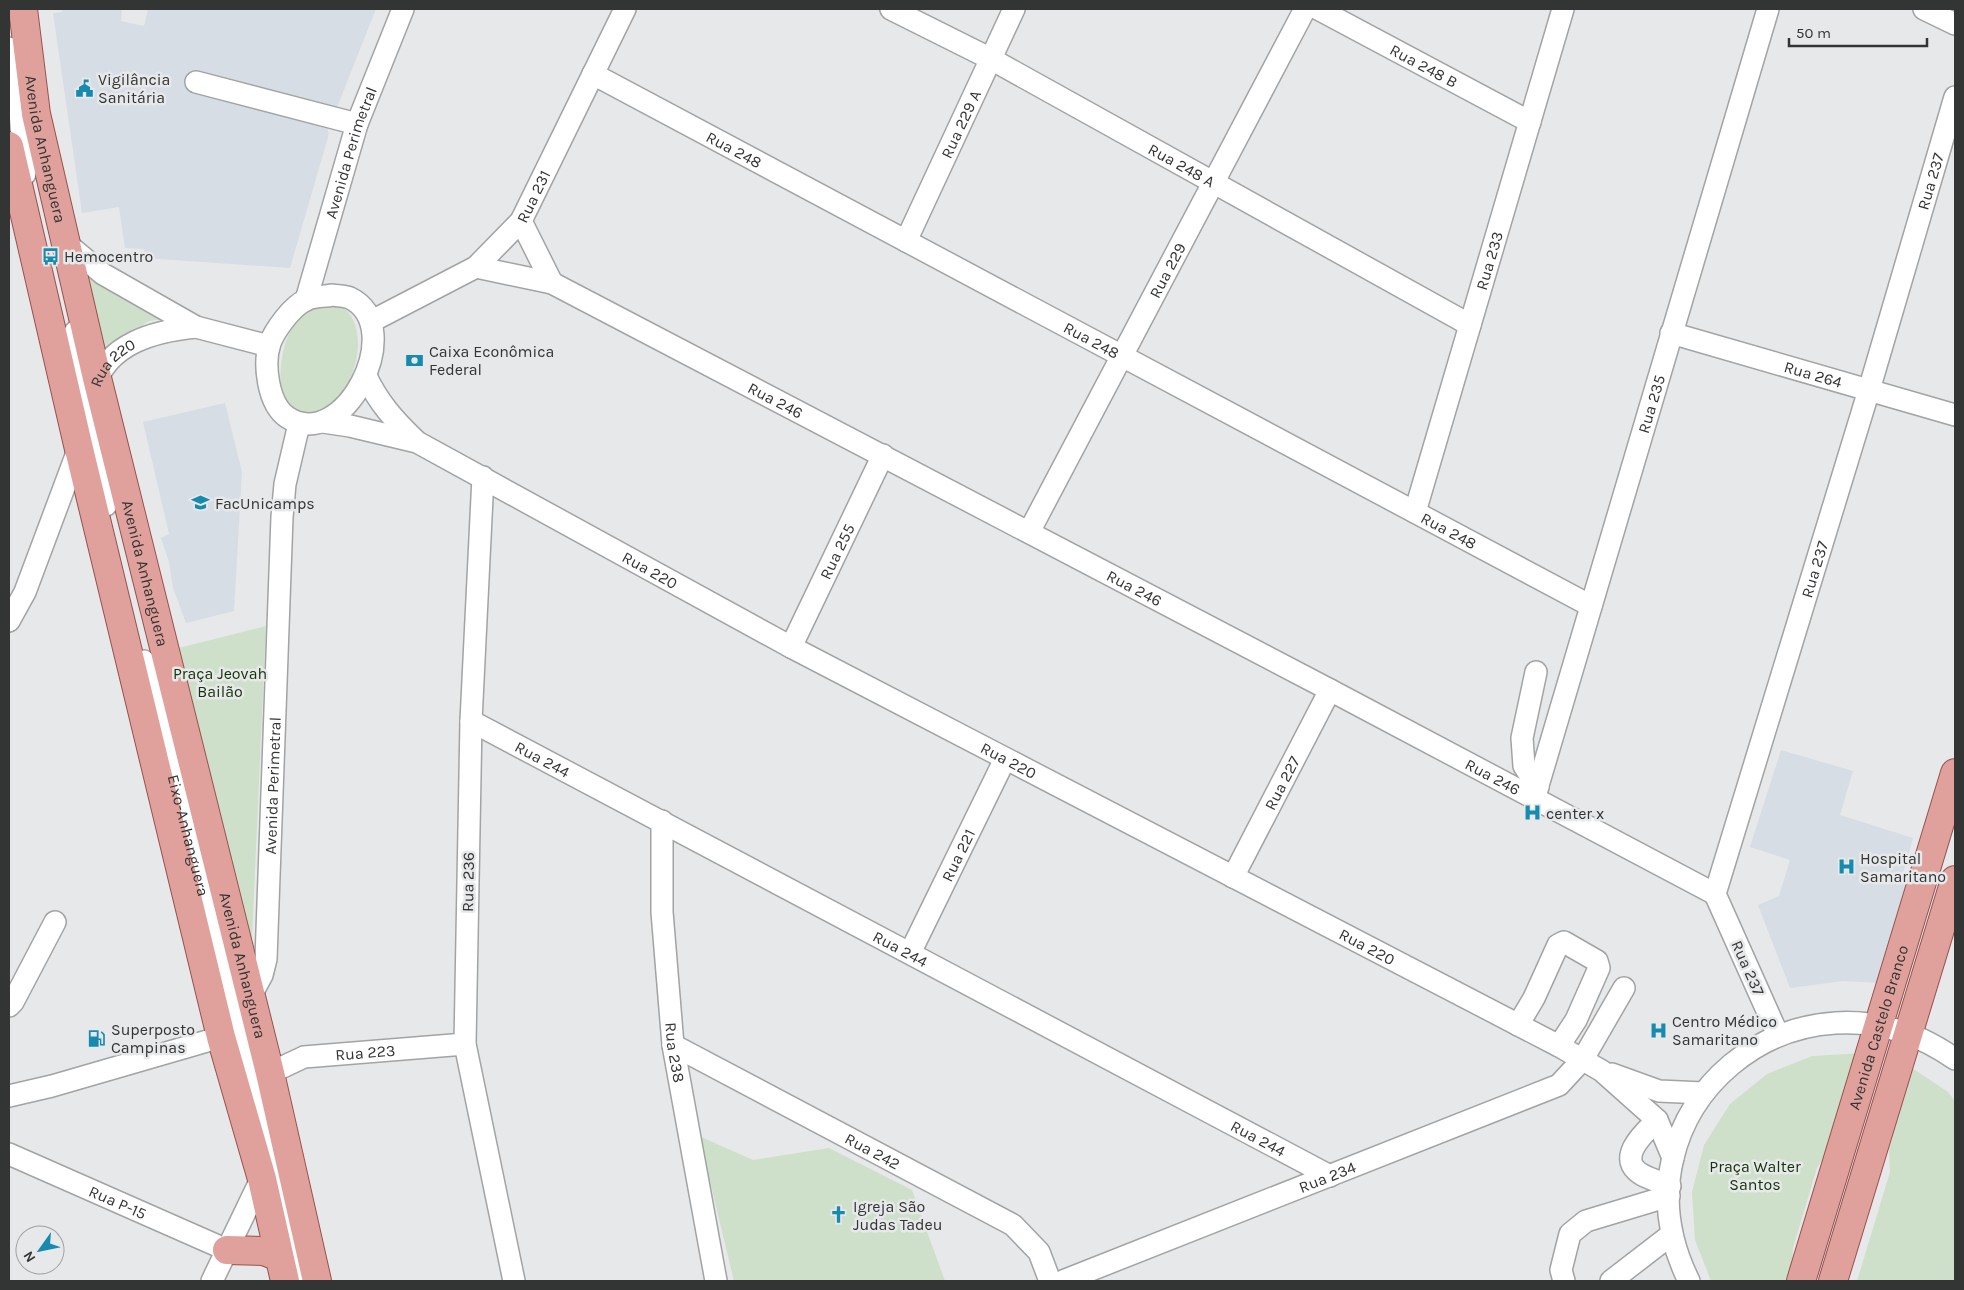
<svg xmlns="http://www.w3.org/2000/svg" width="1964" height="1290" font-family="Karla,sans-serif">
	<style>
		.built { fill: #d7dde4 }
		.green { fill: #cfe0ca }
		.lines { fill: none; stroke-linecap: round; stroke-linejoin: round }
		.minor-casing { stroke: #a2a3a4; stroke-width: 24 }
		.major-casing { stroke: #96524d; stroke-width: 30 }
		.minor { stroke: #fff; stroke-width: 21 }
		.major { stroke: #e0a19d; stroke-width: 28 }
		.labels { text-anchor: middle; dominant-baseline: central; stroke-width: 5; stroke-linejoin: round; paint-order: stroke }
		.street-label { font-size: 16px; fill: #333434; stroke: #e7e8ea }
		.poi-label { font-size: 16px; fill: #333434; stroke: #e7e8ea; text-anchor: start }
		.park-label { font-size: 16px; fill: #133406; stroke: #e7e8ea }
	</style>
	<rect width="100%" height="100%" fill="#e7e8ea"/>
	<path class="built" d="M 62,9 L 122,9 L 121,21 L 144,26 L 148,9 L 376,9 L 336,110 L 314,118 L 313,124 L 327,128 L 329,134 L 290,268 L 144,258 L 144,249 L 125,248 L 119,207 L 82,213 L 53,13 L 62,12 Z
		M 225,403 L 242,472 L 234,611 L 186,623 L 173,588 L 169,562 L 161,538 L 169,534 L 143,422 Z
		M 1781,750 L 1853,771 L 1840,815 L 1913,838 L 1903,874 L 1911,877 L 1880,983 L 1843,981 L 1790,988 L 1758,905 L 1779,896 L 1790,860 L 1750,847 Z"/>
	<path class="green" d="M 79,271 L 169,318 L 149,321 L 100,352 Z
		M 319,302 C 326,303 336,303 341,306 C 380,331 346,426 299,411 C 271,402 280,347 292,328 C 299,317 309,309 319,302 Z
		M 266,626 L 251,961 L 167,651 Z
		M 1863,1053 L 1836,1139 L 1817,1168 L 1793,1248 L 1791,1281 L 1711,1281 L 1695,1240 L 1692,1192 L 1704,1145 L 1730,1104 L 1767,1074 L 1812,1056 Z
		M 1912,1068 L 1948,1092 L 1955,1101 L 1955,1281 L 1857,1281 L 1890,1172 L 1889,1149 Z
		M 699,1136 L 753,1160 L 829,1148 L 912,1190 L 945,1281 L 734,1281 Z"/>
	<g class="lines">
		<defs>
			<g id="minor">
				<path id="s1" d="M 891,9 L 991,59 L 1470,325"/>
				<path id="s2" d="M 1318,9 L 1530,122"/>
				<path d="M 1924,9 L 1955,24"/>
				<path d="M 9,48 L 20,112 L 34,159"/>
				<path id="s3" d="M 593,74 L 1591,606"/>
				<path d="M 196,82 L 357,124"/>
				<path d="M 20,112 L 25,174"/>
				<path d="M 521,221 L 552,283"/>
				<path id="s4" d="M 906,241 L 1014,9"/>
				<path d="M 67,244 L 103,274 L 196,327 L 269,346"/>
				<path id="s5" d="M 476,267 L 552,283 L 1330,690 L 1715,894"/>
				<path d="M 332,295 C 338,296 345,296 350,298 C 409,327 343,455 287,417 C 268,404 263,364 270,343 C 275,330 292,306 306,300 C 313,296 324,297 332,295 Z"/>
				<path id="s6" d="M 306,300 L 357,124 L 403,9"/>
				<path id="s7" d="M 372,321 L 476,267 L 521,221 L 625,9"/>
				<path d="M 75,332 L 87,417 L 83,405"/>
				<path id="s8" d="M 1671,333 L 1955,415"/>
				<path d="M 366,376 C 378,402 394,420 415,440"/>
				<path id="s9" d="M 94,388 C 107,343 155,331 196,327"/>
				<path d="M 87,417 L 106,505"/>
				<path id="s10" d="M 323,422 L 350,426 L 417,442 L 791,647 L 1559,1046 L 1602,1071 L 1657,1120 L 1673,1158"/>
				<path d="M 483,477 L 471,721 L 465,1044 L 514,1281"/>
				<path id="s11" d="M 1415,512 L 1563,9"/>
				<path id="s12" d="M 1029,532 L 1305,9"/>
				<path d="M 9,621 L 25,592 L 80,445"/>
				<path id="s13" d="M 791,647 L 883,455"/>
				<path id="s14" d="M 144,661 L 256,1098 L 300,1281"/>
				<path d="M 1536,672 L 1522,738 L 1524,766 L 1538,787"/>
				<path id="s15" d="M 471,721 L 1330,1176"/>
				<path id="s16" d="M 1534,799 L 1768,9"/>
				<path id="s17" d="M 662,821 L 662,912 L 673,1045 L 716,1281"/>
				<path id="s18" d="M 1233,877 L 1330,690"/>
				<path id="s19" d="M 910,953 L 1005,759"/>
				<path id="s20" d="M 250,997 L 262,975 L 266,959 L 282,517 L 285,484 L 299,424"/>
				<path d="M 9,1006 L 13,1002 L 55,922"/>
				<path d="M 1518,1025 L 1534,998 L 1558,945 L 1564,942 L 1597,961 L 1599,968 L 1576,1020 L 1559,1046"/>
				<path id="s21" d="M 1778,1035 L 1715,894 L 1869,390 L 1955,97"/>
				<path id="s22" d="M 673,1045 L 1013,1225 L 1039,1252 L 1050,1281"/>
				<path id="s23" d="M 270,1073 L 304,1057 L 465,1044"/>
				<path d="M 1612,1074 L 1659,1091 L 1703,1093"/>
				<path d="M 9,1096 L 52,1086 L 221,1037"/>
				<path d="M 1657,1120 C 1645,1132 1615,1158 1641,1174 C 1649,1179 1661,1182 1670,1186"/>
				<path id="s24" d="M 9,1154 L 227,1250"/>
				<path d="M 212,1281 L 264,1173"/>
				<path id="s25" d="M 1063,1281 L 1559,1085 L 1583,1059 L 1624,988"/>
				<path d="M 1564,1281 L 1561,1270 L 1570,1234 L 1586,1221 L 1669,1196"/>
				<path d="M 1611,1281 L 1672,1234"/>
				<path d="M 1689,1281 C 1604,1111 1798,948 1955,1059"/>
			</g>
			<g id="major">
				<path id="s26" d="M 23,9 L 36,114 L 97,378 L 270,1073 L 317,1281"/>
				<path d="M 9,146 L 79,449 L 221,1037 L 262,1179 L 285,1281"/>
				<path d="M 227,1250 L 264,1251 L 279,1257"/>
				<path id="s27" d="M 1801,1281 L 1955,773"/>
				<path d="M 1833,1281 L 1955,880"/>
			</g>
		</defs>
		<use href="#minor" class="minor-casing"/>
		<use href="#major" class="major-casing"/>
		<use href="#minor" class="minor"/>
		<use href="#major" class="major"/>
	</g>
	<defs>
		<symbol id="civic-bare" viewBox="-9 -9 18 18"><path d="M-.6-6.5H3V-4.5H.6V-3L4-1V1h2V6H-6V1h2V-1L-.6-3ZM-1.2 2.5V6h2.4V2.5Z" fill="#178aaf" stroke="#e7e8ea" stroke-width="2.5" paint-order="stroke"/></symbol>
		<symbol id="bus-bare" viewBox="-9 -9 18 18"><path d="M-5-6H5V4H4V6H2V4H-2V6H-4V4H-5ZM-3.5-4V0h7V-4ZM-3.5 1.2v1.5H-2V1.2ZM2 1.2v1.5H3.5V1.2Z" fill="#178aaf" stroke="#e7e8ea" stroke-width="2.5" paint-order="stroke"/></symbol>
		<symbol id="bank-bare" viewBox="-9 -9 18 18"><path d="M-6-4H6V4H-6ZM0-2.3a2.3 2.3 0 1 0 0 4.6a2.3 2.3 0 1 0 0-4.6Z" fill="#178aaf" stroke="#e7e8ea" stroke-width="2.5" paint-order="stroke"/></symbol>
		<symbol id="university-bare" viewBox="-9 -9 18 18"><path d="M0-5L7-2L0 1L-7-2ZM-4 1L0 2.5L4 1V4Q0 6-4 4Z" fill="#178aaf" stroke="#e7e8ea" stroke-width="2.5" paint-order="stroke"/></symbol>
		<symbol id="hospital-bare" viewBox="-9 -9 18 18"><path d="M-5-5h3v3.5h4V-5h3V5h-3V1.5h-4V5h-3Z" fill="#178aaf" stroke="#e7e8ea" stroke-width="2.5" paint-order="stroke"/></symbol>
		<symbol id="fuel-bare" viewBox="-9 -9 18 18"><path d="M-5.5-6h7V0h2V4h1.3V-2.5L3-4.5l.8-.8L6-3V5H2.5V1h-1V6h-7ZM-4.2-4.7v3.2H.2V-4.7Z" fill="#178aaf" stroke="#e7e8ea" stroke-width="2.5" paint-order="stroke"/></symbol>
		<symbol id="church-bare" viewBox="-9 -9 18 18"><path d="M-1.2-6h2.4v3.5h3.3v2.4h-3.3V6h-2.4V-.1h-3.3v-2.4h3.3Z" fill="#178aaf" stroke="#e7e8ea" stroke-width="2.5" paint-order="stroke"/></symbol>
	</defs>
	<g fill-rule="evenodd">
		<use href="#civic-bare" x="72" y="76" width="25" height="25"/>
		<use href="#bus-bare" x="38" y="244" width="25" height="25"/>
		<use href="#bank-bare" x="402" y="348" width="25" height="25"/>
		<use href="#university-bare" x="188" y="490" width="25" height="25"/>
		<use href="#hospital-bare" x="1520" y="800" width="25" height="25"/>
		<use href="#hospital-bare" x="1834" y="854" width="25" height="25"/>
		<use href="#hospital-bare" x="1646" y="1018" width="25" height="25"/>
		<use href="#fuel-bare" x="84" y="1026" width="25" height="25"/>
		<use href="#church-bare" x="826" y="1202" width="25" height="25"/>
	</g>
	<g class="labels">
		<g class="street-label">
			<text stroke="none"><textPath href="#s2" startOffset="120">Rua 248 B</textPath></text>
			<text stroke="none"><textPath href="#s4" startOffset="129">Rua 229 A</textPath></text>
			<text stroke="none"><textPath href="#s3" startOffset="160">Rua 248</textPath></text>
			<text stroke="none"><textPath href="#s26" startOffset="142">Avenida Anhanguera</textPath></text>
			<text stroke="none"><textPath href="#s6" startOffset="154">Avenida Perimetral</textPath></text>
			<text stroke="none"><textPath href="#s1" startOffset="330">Rua 248 A</textPath></text>
			<text stroke="none"><textPath href="#s21" startOffset="899">Rua 237</textPath></text>
			<text stroke="none"><textPath href="#s7" startOffset="209">Rua 231</textPath></text>
			<text stroke="none"><textPath href="#s11" startOffset="262">Rua 233</textPath></text>
			<text stroke="none"><textPath href="#s12" startOffset="296">Rua 229</textPath></text>
			<text stroke="none"><textPath href="#s3" startOffset="565">Rua 248</textPath></text>
			<text stroke="none"><textPath href="#s9" startOffset="32">Rua 220</textPath></text>
			<text stroke="none"><textPath href="#s8" startOffset="148">Rua 264</textPath></text>
			<text stroke="none"><textPath href="#s5" startOffset="330">Rua 246</textPath></text>
			<text stroke="none"><textPath href="#s16" startOffset="412">Rua 235</textPath></text>
			<text stroke="none"><textPath href="#s3" startOffset="970">Rua 248</textPath></text>
			<text stroke="none"><textPath href="#s13" startOffset="106">Rua 255</textPath></text>
			<text stroke="none"><textPath href="#s10" startOffset="362">Rua 220</textPath></text>
			<text stroke="none"><textPath href="#s21" startOffset="494">Rua 237</textPath></text>
			<text stroke="none"><textPath href="#s26" startOffset="578">Avenida Anhanguera</textPath></text>
			<text stroke="none"><textPath href="#s5" startOffset="735">Rua 246</textPath></text>
			<text stroke="none"><textPath href="#s15" startOffset="81">Rua 244</textPath></text>
			<text stroke="none"><textPath href="#s10" startOffset="768">Rua 220</textPath></text>
			<text stroke="none"><textPath href="#s5" startOffset="1140">Rua 246</textPath></text>
			<text stroke="none"><textPath href="#s18" startOffset="106">Rua 227</textPath></text>
			<text stroke="none"><textPath href="#s20" startOffset="215">Avenida Perimetral</textPath></text>
			<text stroke="none"><textPath href="#s14" startOffset="180">Eixo-Anhanguera</textPath></text>
			<text stroke="none"><textPath href="#s19" startOffset="109">Rua 221</textPath></text>
			<text transform="translate(468 882) rotate(-89)">Rua 236</text>
			<text stroke="none"><textPath href="#s10" startOffset="1172">Rua 220</textPath></text>
			<text stroke="none"><textPath href="#s15" startOffset="486">Rua 244</textPath></text>
			<text stroke="none"><textPath href="#s26" startOffset="982">Avenida Anhanguera</textPath></text>
			<text transform="translate(1748 968) rotate(66)">Rua 237</text>
			<text stroke="none"><textPath href="#s27" startOffset="265">Avenida Castelo Branco</textPath></text>
			<text stroke="none"><textPath href="#s23" startOffset="99">Rua 223</textPath></text>
			<text stroke="none"><textPath href="#s17" startOffset="232">Rua 238</textPath></text>
			<text stroke="none"><textPath href="#s15" startOffset="891">Rua 244</textPath></text>
			<text stroke="none"><textPath href="#s22" startOffset="226">Rua 242</textPath></text>
			<text stroke="none"><textPath href="#s25" startOffset="284">Rua 234</textPath></text>
			<text stroke="none"><textPath href="#s24" startOffset="119">Rua P-15</textPath></text>
		</g>
		<g class="poi-label">
			<text x="98" y="79">Vigilância<tspan x="98" dy="18">Sanitária</tspan></text>
			<text x="64" y="256">Hemocentro</text>
			<text x="429" y="351">Caixa Econômica<tspan x="429" dy="18">Federal</tspan></text>
			<text x="215" y="503">FacUnicamps</text>
			<text x="1546" y="813">center x</text>
			<text x="1860" y="858">Hospital<tspan x="1860" dy="18">Samaritano</tspan></text>
			<text x="1672" y="1021">Centro Médico<tspan x="1672" dy="18">Samaritano</tspan></text>
			<text x="111" y="1029">Superposto<tspan x="111" dy="18">Campinas</tspan></text>
			<text x="853" y="1206">Igreja São<tspan x="853" dy="18">Judas Tadeu</tspan></text>
		</g>
		<g class="park-label">
			<text x="220" y="673">Praça Jeovah<tspan x="220" dy="18">Bailão</tspan></text>
			<text x="1755" y="1166">Praça Walter<tspan x="1755" dy="18">Santos</tspan></text>
		</g>
	</g>
	<rect width="1964" height="1290" fill="none" stroke="#333434" stroke-width="20"/>
	<g transform="translate(40 1250) rotate(237)"><circle r="24" fill="#e7e8ea" stroke="#9fa0a1"/>
	<path d="M0-4L9 19L0 12L-9 19Z" fill="#178aaf"/>
	<text y="-8" font-size="14" font-weight="bold" text-anchor="middle" fill="#333434">N</text>
	</g>
	<path d="M1789 38v8h138v-8" fill="none" stroke="#333434" stroke-width="2.5"/>
	<text x="1796" y="38" font-size="15" fill="#333434" stroke="#e7e8ea" stroke-width="4" paint-order="stroke">50 m</text>
</svg>
